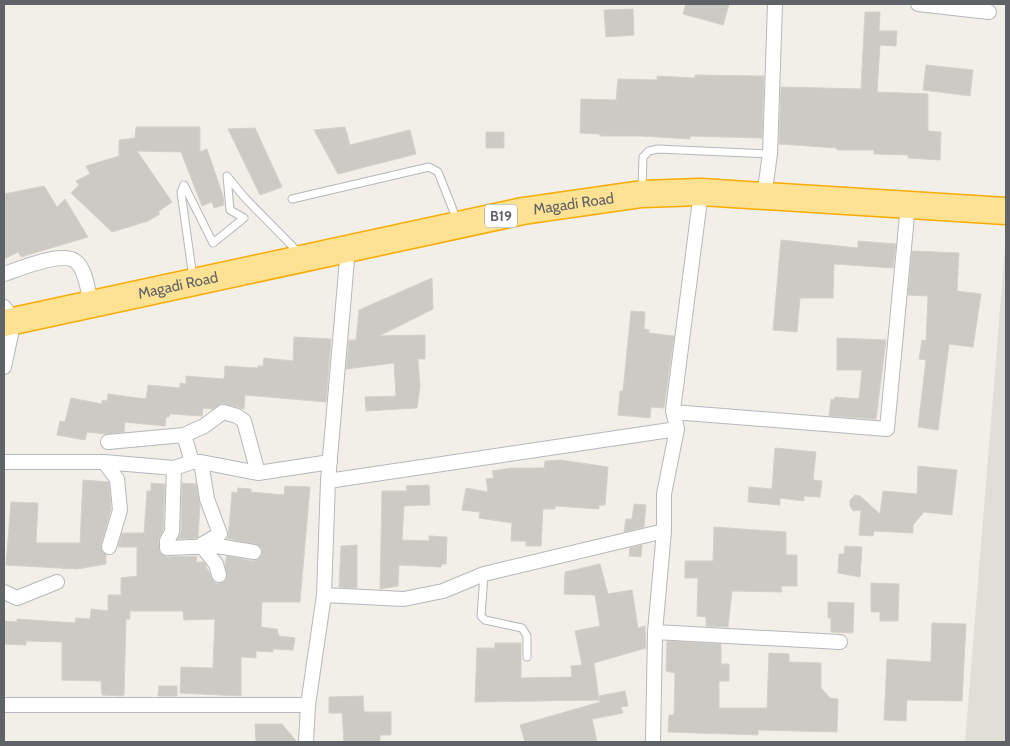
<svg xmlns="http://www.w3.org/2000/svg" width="1010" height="746" font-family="Cabin,sans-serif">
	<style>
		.education { fill: #e1ded6 }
		.building { fill: #cccac5; stroke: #d6d1c6 }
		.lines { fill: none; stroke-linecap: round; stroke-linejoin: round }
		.lane-casing { stroke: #b5b8bc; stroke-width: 9 }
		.street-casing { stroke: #b5b8bc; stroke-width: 16 }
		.highway-casing { stroke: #f9ab00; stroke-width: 29 }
		.lane { stroke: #fff; stroke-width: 7 }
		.street { stroke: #fff; stroke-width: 14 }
		.highway { stroke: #fde293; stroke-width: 26 }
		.labels { text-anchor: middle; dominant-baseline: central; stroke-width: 4; stroke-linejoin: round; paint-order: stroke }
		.shield { fill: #fff; stroke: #8f9295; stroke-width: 1 }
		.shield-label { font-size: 14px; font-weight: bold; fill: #5f6368 }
		.street-label { font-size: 15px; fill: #5f6368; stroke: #fff }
	</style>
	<rect width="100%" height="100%" fill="#f1efe8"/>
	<path class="education" d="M 1005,248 L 1006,742 L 965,742 Z"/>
	<path class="building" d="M 686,4 L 729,4 L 723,25 L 683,14 Z
		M 633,9 L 634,35 L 606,37 L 604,10 Z
		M 865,12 L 880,12 L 879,31 L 897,31 L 896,46 L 880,45 L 877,92 L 928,94 L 928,131 L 941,132 L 940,160 L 908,158 L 908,155 L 874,154 L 874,150 L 837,150 L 837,148 L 779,144 L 781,87 L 861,89 Z
		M 926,65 L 973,70 L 970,96 L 923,90 Z
		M 695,75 L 764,76 L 762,138 L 690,136 L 690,139 L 641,136 L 600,136 L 600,134 L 580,133 L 581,99 L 616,100 L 618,79 L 657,80 L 657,76 L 695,78 Z
		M 136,127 L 200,127 L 200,152 L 207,149 L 223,196 L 224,205 L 214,208 L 212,202 L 202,206 L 181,152 L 137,151 L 172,202 L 158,212 L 160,214 L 148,221 L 112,232 L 71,193 L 79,185 L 76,181 L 90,174 L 86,166 L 119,156 L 119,140 L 135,138 Z
		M 345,127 L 350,145 L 410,130 L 416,154 L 338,174 L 314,130 Z
		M 255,128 L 282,187 L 260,195 L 228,129 Z
		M 486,132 L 504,132 L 504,148 L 486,148 Z
		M 44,186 L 57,207 L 65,199 L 88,237 L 21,257 L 18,252 L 4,259 L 4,194 Z
		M 781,240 L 858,248 L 858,241 L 896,244 L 893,268 L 834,264 L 833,298 L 800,298 L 797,332 L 773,330 Z
		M 912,251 L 959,253 L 957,291 L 981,294 L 973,347 L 949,344 L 938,430 L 918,427 L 926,360 L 919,359 L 922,340 L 926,341 L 928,296 L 908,295 Z
		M 432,278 L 433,309 L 379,336 L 425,335 L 425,359 L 418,359 L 420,387 L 417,408 L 366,411 L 365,397 L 396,396 L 394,363 L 346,369 L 349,340 L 356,340 L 359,310 Z
		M 631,311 L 645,312 L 644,329 L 649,330 L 649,333 L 674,336 L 664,408 L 651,407 L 650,418 L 618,415 L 620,391 L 623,391 Z
		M 294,337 L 331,339 L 326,402 L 245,395 L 244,409 L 222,403 L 213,409 L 203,408 L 202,416 L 170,414 L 169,417 L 166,417 L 165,426 L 125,422 L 124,432 L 106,434 L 87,432 L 85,440 L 57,435 L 60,421 L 65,422 L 71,398 L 102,404 L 102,400 L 107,401 L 108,394 L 146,399 L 148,385 L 180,388 L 180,383 L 186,384 L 186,376 L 224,379 L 225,366 L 258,368 L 258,366 L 263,366 L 264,358 L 293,361 Z
		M 837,338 L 886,340 L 876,419 L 829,416 L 831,399 L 834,400 L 835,397 L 859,399 L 862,370 L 837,370 Z
		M 775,448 L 816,452 L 813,480 L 822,481 L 820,497 L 804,496 L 804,501 L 780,498 L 780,505 L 748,502 L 749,487 L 772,489 Z
		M 560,460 L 608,467 L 605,505 L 599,505 L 599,509 L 555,506 L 555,509 L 543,509 L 541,546 L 526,546 L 526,541 L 511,541 L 512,523 L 479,518 L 480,512 L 462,510 L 466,488 L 488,492 L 486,479 L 494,478 L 492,471 L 512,468 L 544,468 L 545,461 Z
		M 918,466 L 957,470 L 952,515 L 924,512 L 913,525 L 913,533 L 874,531 L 873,536 L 859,535 L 861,510 L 853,511 L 850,506 L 850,500 L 855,495 L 860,496 L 880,514 L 883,491 L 917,494 Z
		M 83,480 L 109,482 L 111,509 L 101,545 L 101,549 L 106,555 L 106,564 L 77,569 L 6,565 L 11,502 L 38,503 L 36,543 L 80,543 Z
		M 151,483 L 165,484 L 163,530 L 158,541 L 160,553 L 167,557 L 197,556 L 196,562 L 204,562 L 213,581 L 217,584 L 225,581 L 227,578 L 225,563 L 227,556 L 253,561 L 258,560 L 262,554 L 262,548 L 256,544 L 228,539 L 232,492 L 237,493 L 238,488 L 251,489 L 251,492 L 284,495 L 285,486 L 310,487 L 300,602 L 262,602 L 261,627 L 277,629 L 279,636 L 295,638 L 293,650 L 273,649 L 273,652 L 256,651 L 256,658 L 241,657 L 241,696 L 180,693 L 181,667 L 213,668 L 213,666 L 215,619 L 184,620 L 183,611 L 130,611 L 130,619 L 126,619 L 124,695 L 121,696 L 102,695 L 101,681 L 62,680 L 62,642 L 26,641 L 26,645 L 4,644 L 4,621 L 17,622 L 17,619 L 75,623 L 76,618 L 90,619 L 91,609 L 108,611 L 108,595 L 121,595 L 121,578 L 137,576 L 137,547 L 118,547 L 122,533 L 144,533 L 147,491 L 151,491 Z
		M 182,483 L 196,484 L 200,505 L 198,537 L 196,538 L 178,539 L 181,532 Z
		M 429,485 L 430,505 L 404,506 L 402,540 L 429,541 L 429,536 L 447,537 L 446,564 L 442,564 L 441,567 L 399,565 L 398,586 L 380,589 L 382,491 L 407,491 L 406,486 Z
		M 634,504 L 646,505 L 644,527 L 624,532 L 626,519 L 632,519 Z
		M 714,527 L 786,532 L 786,555 L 797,555 L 797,586 L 781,586 L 782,592 L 732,591 L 728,627 L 706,626 L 706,617 L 697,616 L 698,578 L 685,578 L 685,561 L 713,561 Z
		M 357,545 L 357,588 L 339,587 L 341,546 Z
		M 642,545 L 641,557 L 629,556 L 630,548 Z
		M 845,546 L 862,547 L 860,577 L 838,573 L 839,554 L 844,554 Z
		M 600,564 L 608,594 L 632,590 L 638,628 L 645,626 L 646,648 L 594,663 L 599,700 L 475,702 L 477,648 L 495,648 L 495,643 L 521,643 L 521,678 L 572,677 L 571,666 L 582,665 L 575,631 L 600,626 L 595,595 L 564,594 L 565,572 Z
		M 871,583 L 899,584 L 898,621 L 880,621 L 880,612 L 871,612 Z
		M 828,602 L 854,603 L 853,633 L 831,632 L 831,618 L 828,618 Z
		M 932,623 L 966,624 L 962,701 L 907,700 L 906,721 L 884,720 L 887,659 L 931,662 Z
		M 667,641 L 721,644 L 721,664 L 729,664 L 729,681 L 719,681 L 719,708 L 767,708 L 769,653 L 789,654 L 789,662 L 821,663 L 821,688 L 830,698 L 838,699 L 837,732 L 758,730 L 758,735 L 668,732 L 669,715 L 674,715 L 675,673 L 666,671 Z
		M 159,686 L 177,686 L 177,696 L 158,696 Z
		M 625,691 L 628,706 L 621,707 L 623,713 L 592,719 L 597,742 L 525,742 L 520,725 L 600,702 L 599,696 Z
		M 363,696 L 364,712 L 391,712 L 391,735 L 380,735 L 380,742 L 344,742 L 342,713 L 329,713 L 329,697 Z
		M 255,724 L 282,724 L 297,742 L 256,742 Z"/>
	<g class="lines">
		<defs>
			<path id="lane" d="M 642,188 L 643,157 L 649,151 L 658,149 L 770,154
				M 292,199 L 429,167 L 438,172 L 457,220
				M 193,278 L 181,192 L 184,185 L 213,243 L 244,218 L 230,210 L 227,176 L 245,198 L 300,254
				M 484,574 L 481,616 L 485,620 L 522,628 L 527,636 L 527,657"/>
			<path id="street" d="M 918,4 L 989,12
				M 764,196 L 770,154 L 775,4
				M 4,274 C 19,269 62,251 75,261 C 86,268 88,292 91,304
				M 4,307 L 14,320 L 4,367
				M 673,412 L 887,429 L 908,205
				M 184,435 L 192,462
				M 108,442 L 184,435 L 204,426 L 223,412 L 237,416 L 244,421 L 258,473
				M 4,462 L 104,462 L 174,468 L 192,462 L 201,462 L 258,473 L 330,462
				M 104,462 L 117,479 L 120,510 L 109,547
				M 201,462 L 207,499 L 220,534 L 201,545 L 216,564 L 219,575
				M 174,468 L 172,532 L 167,541 L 167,548 L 217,546 L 254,552
				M 328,481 L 677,429
				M 4,592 L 17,598 L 57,582
				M 324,595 L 404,599 L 443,591 L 484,574 L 664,531
				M 655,632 L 840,642
				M 4,705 L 308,705
				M 306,742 L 308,705 L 324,595 L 328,481 L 348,248
				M 653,742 L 655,632 L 664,531 L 664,494 L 677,429 L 673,410 L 701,192"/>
			<g id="highway">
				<path id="s1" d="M 4,323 L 523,211 L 642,194 L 701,192 L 1006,211"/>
			</g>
		</defs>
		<use href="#lane" class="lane-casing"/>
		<use href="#street" class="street-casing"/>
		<use href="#highway" class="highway-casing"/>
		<use href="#lane" class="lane"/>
		<use href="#street" class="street"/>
		<use href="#highway" class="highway"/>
	</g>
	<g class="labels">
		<rect class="shield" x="485" y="204.5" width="32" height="23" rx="4"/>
		<g class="shield-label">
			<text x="501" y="216">B19</text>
		</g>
		<g class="street-label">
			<text stroke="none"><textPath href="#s1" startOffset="582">Magadi Road</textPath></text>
			<text stroke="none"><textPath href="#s1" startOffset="178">Magadi Road</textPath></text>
		</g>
	</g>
	<rect width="1010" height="746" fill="none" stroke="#5f6368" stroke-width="10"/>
</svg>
